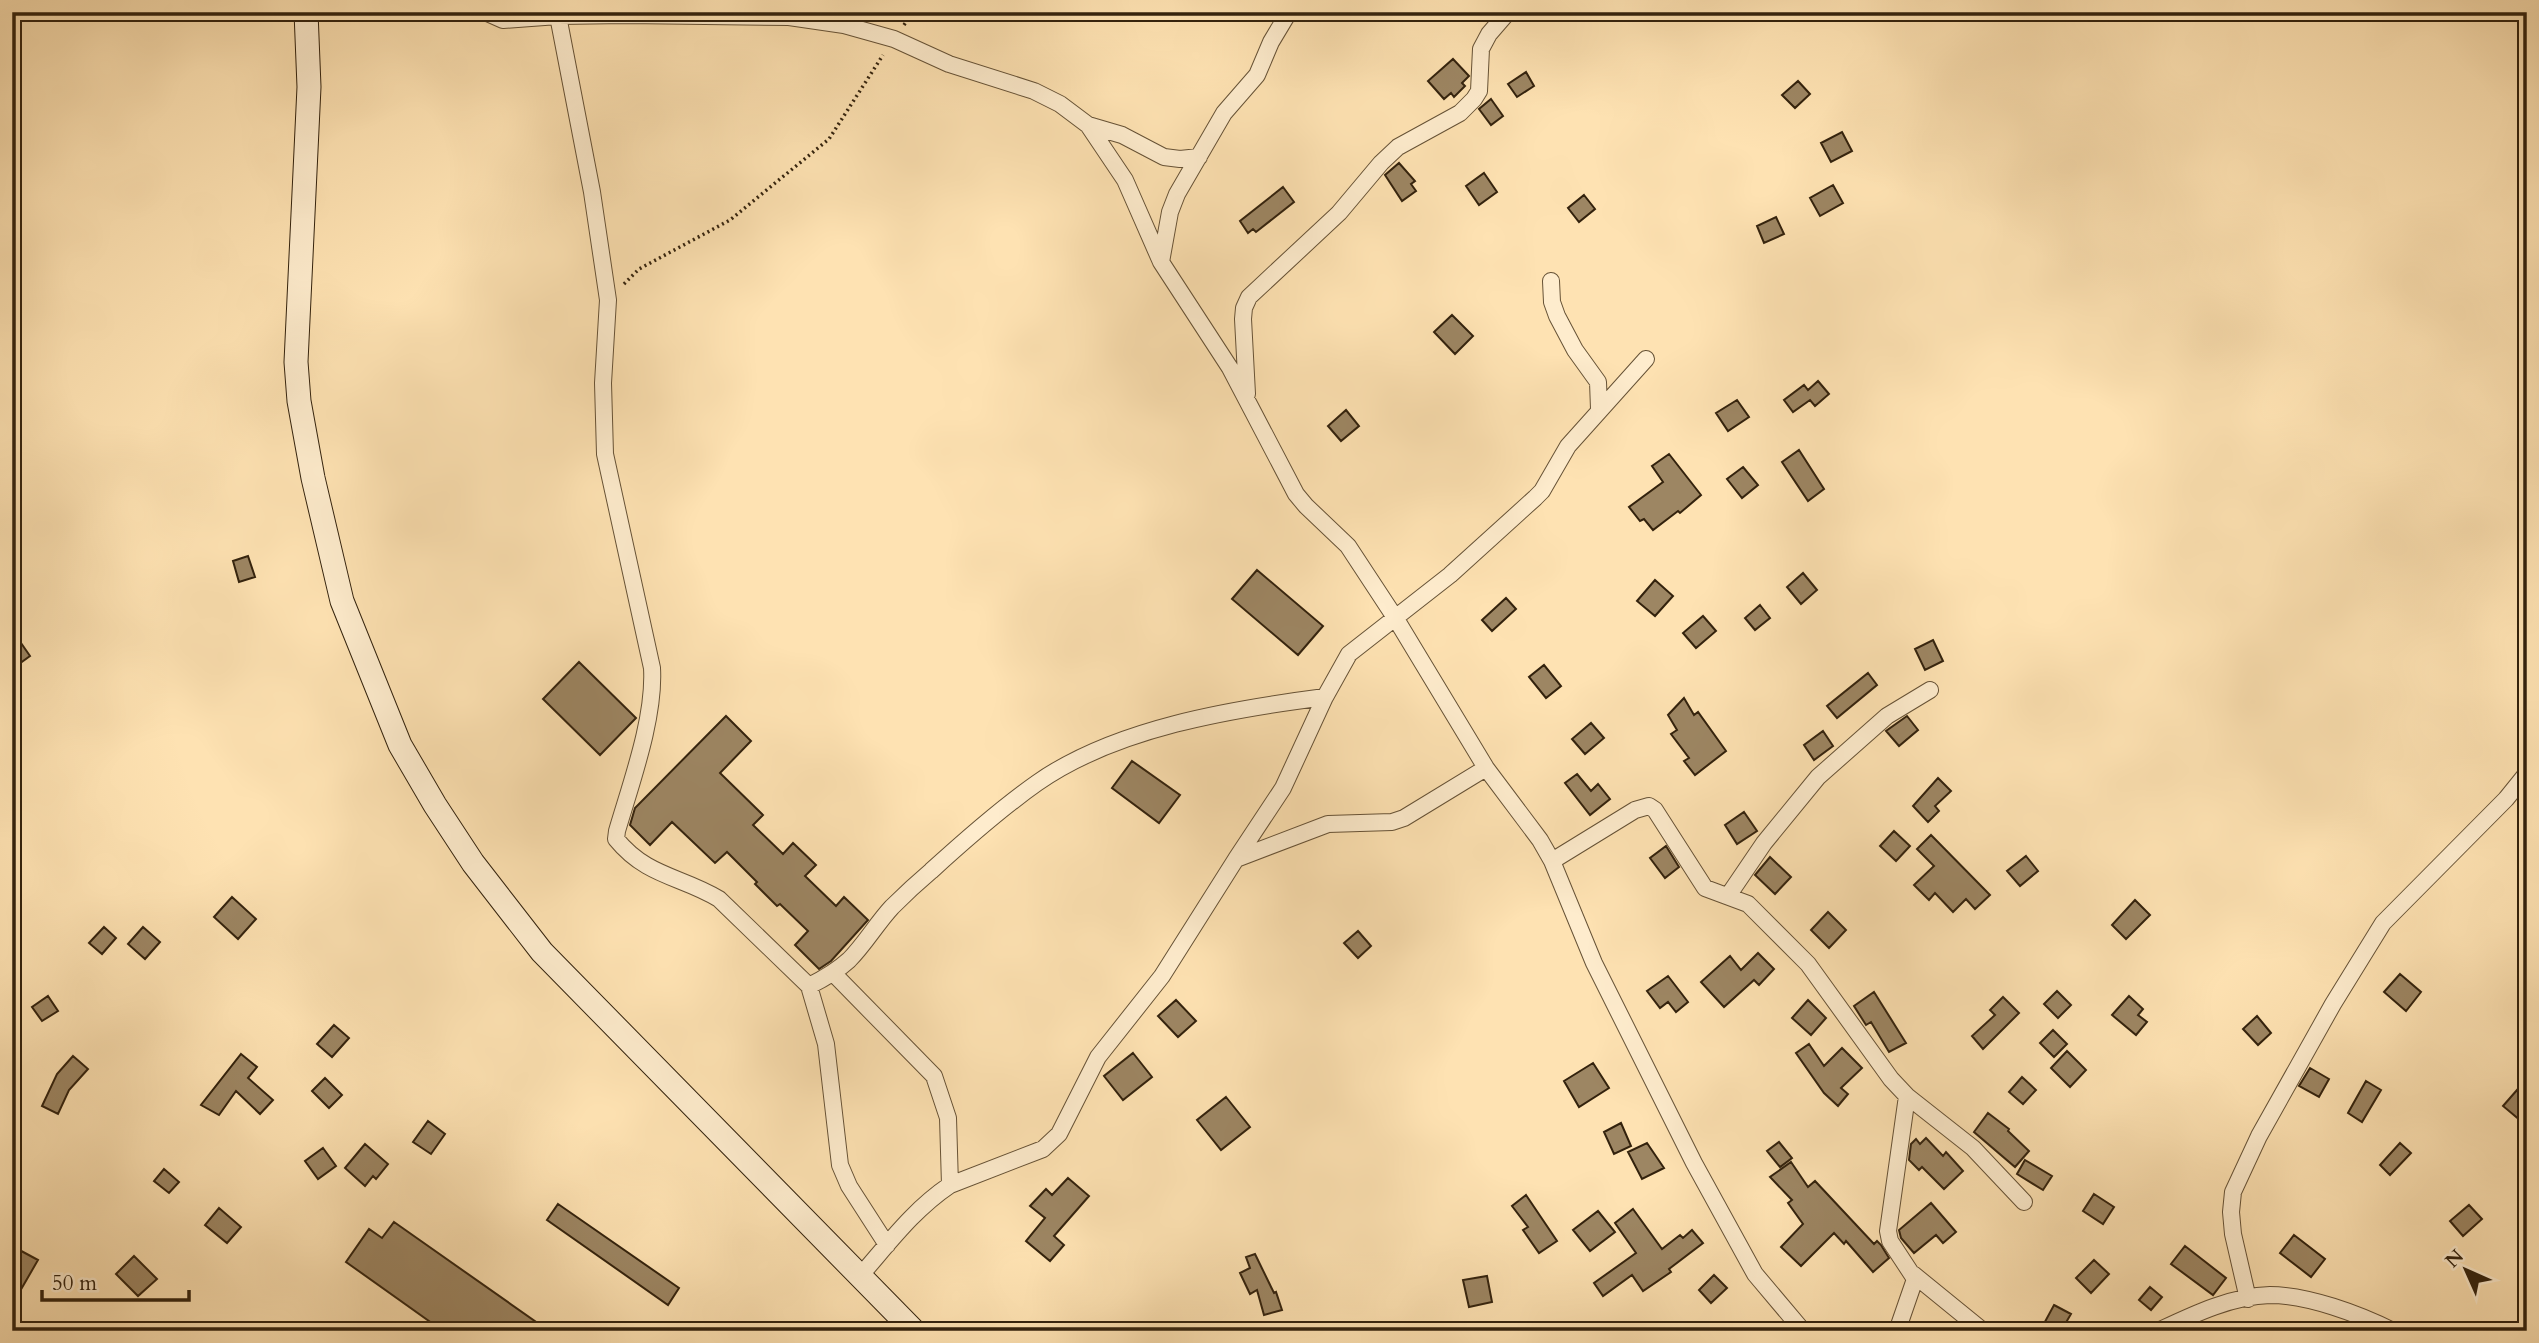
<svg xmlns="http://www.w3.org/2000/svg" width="2539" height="1343" font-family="Cardo,serif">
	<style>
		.building { fill: #9d8663; stroke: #33220d; stroke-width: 2 }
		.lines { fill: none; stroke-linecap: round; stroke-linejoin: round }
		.minor-casing { stroke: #665236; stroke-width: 18 }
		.secondary-casing { stroke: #33220d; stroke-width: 25 }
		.path { stroke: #33220d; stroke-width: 3.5; stroke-dasharray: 2 3.5; stroke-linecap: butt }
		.minor { stroke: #feeccd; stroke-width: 16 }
		.secondary { stroke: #feeccd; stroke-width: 23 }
	</style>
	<rect width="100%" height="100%" fill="#fee2b2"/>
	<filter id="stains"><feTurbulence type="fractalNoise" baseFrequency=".00286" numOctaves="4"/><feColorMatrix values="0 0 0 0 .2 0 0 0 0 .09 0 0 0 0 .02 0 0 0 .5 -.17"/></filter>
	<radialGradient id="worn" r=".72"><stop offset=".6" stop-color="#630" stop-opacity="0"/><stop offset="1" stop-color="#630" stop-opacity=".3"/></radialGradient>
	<path class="building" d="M 1453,59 L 1469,76 L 1462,83 L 1465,86 L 1454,97 L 1451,93 L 1444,99 L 1428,81 Z
		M 1526,72 L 1534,86 L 1517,97 L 1508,84 Z
		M 1798,81 L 1810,94 L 1795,108 L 1782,95 Z
		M 1491,99 L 1503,116 L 1491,125 L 1479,109 Z
		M 1842,132 L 1852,151 L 1831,162 L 1821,143 Z
		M 1399,163 L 1415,181 L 1411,184 L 1416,191 L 1402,201 L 1385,175 Z
		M 1484,173 L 1497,192 L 1479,205 L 1466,186 Z
		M 1833,185 L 1843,203 L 1820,216 L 1810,198 Z
		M 1283,187 L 1294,202 L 1256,232 L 1253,229 L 1248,233 L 1240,221 Z
		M 1584,195 L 1595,209 L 1579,222 L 1568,208 Z
		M 1776,217 L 1784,234 L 1764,243 L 1757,226 Z
		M 1452,315 L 1473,336 L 1455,354 L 1434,332 Z
		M 1818,381 L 1829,394 L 1815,406 L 1810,400 L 1793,412 L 1784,400 L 1804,385 L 1808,390 Z
		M 1737,400 L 1749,417 L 1728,431 L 1716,413 Z
		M 1346,410 L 1359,426 L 1341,441 L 1328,426 Z
		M 1799,450 L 1824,489 L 1808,501 L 1782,462 Z
		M 1669,454 L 1701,495 L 1680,513 L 1678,511 L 1653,530 L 1644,519 L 1640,521 L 1629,507 L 1663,482 L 1652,466 Z
		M 1743,467 L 1758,485 L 1742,498 L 1727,479 Z
		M 248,556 L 255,577 L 239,582 L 233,561 Z
		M 1257,570 L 1323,626 L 1298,655 L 1232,599 Z
		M 1803,573 L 1817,590 L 1801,604 L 1787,587 Z
		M 1655,580 L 1673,596 L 1655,616 L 1637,601 Z
		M 1506,598 L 1516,609 L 1492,631 L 1482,620 Z
		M 1760,605 L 1770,618 L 1755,630 L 1745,618 Z
		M 1703,616 L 1716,631 L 1696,648 L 1683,633 Z
		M 12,630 L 30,656 L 12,669 Z
		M 1933,640 L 1943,661 L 1925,670 L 1915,649 Z
		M 579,662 L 636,718 L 600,755 L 543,699 Z
		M 1544,665 L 1561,686 L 1546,698 L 1529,677 Z
		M 1868,673 L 1877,685 L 1837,718 L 1827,706 Z
		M 1684,698 L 1694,715 L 1698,712 L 1726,751 L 1695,775 L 1684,761 L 1689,758 L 1671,734 L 1677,730 L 1668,715 Z
		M 726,716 L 751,741 L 720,773 L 763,815 L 753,825 L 783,854 L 793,843 L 816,865 L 805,876 L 836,906 L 844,897 L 868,920 L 831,961 L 819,969 L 795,945 L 808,931 L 780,904 L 777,906 L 755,884 L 757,882 L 727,852 L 715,863 L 672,822 L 650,845 L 630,825 L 635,808 Z
		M 1907,716 L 1918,730 L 1899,746 L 1886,731 Z
		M 1591,723 L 1604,738 L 1585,754 L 1572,739 Z
		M 1823,731 L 1833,746 L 1814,760 L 1804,745 Z
		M 1132,761 L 1180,795 L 1159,823 L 1112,788 Z
		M 1577,774 L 1591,791 L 1598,784 L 1610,799 L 1590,815 L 1565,783 Z
		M 1938,778 L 1951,791 L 1935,806 L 1939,811 L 1928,822 L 1913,806 Z
		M 1744,812 L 1757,831 L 1737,844 L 1725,825 Z
		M 1894,831 L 1910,846 L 1896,861 L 1880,846 Z
		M 1931,835 L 1990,895 L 1975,909 L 1966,899 L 1953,912 L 1935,893 L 1929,900 L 1914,885 L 1934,866 L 1917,849 Z
		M 1666,846 L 1679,867 L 1665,878 L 1650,858 Z
		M 2026,856 L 2038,871 L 2020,886 L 2007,871 Z
		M 1770,857 L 1791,877 L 1775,894 L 1755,875 Z
		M 232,897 L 256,919 L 238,939 L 214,917 Z
		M 2135,900 L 2150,915 L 2126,939 L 2112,925 Z
		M 1828,912 L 1846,930 L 1829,948 L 1811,930 Z
		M 104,927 L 116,938 L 102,954 L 89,943 Z
		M 143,927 L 160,942 L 145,959 L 128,944 Z
		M 1358,931 L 1371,946 L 1358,958 L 1344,943 Z
		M 1758,953 L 1774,969 L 1759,985 L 1754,980 L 1724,1007 L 1701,982 L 1730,956 L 1741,970 Z
		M 2400,974 L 2421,992 L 2406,1011 L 2384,992 Z
		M 1668,976 L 1688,1002 L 1676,1012 L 1668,1002 L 1660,1008 L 1647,991 Z
		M 2057,991 L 2071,1005 L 2058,1018 L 2044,1004 Z
		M 1874,992 L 1906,1043 L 1889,1052 L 1871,1022 L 1866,1025 L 1854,1006 Z
		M 48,996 L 58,1011 L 42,1021 L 32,1007 Z
		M 2129,996 L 2143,1009 L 2138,1015 L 2147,1022 L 2136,1035 L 2112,1015 Z
		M 2003,997 L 2019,1013 L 1983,1049 L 1972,1036 L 1995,1015 L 1990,1010 Z
		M 1176,1000 L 1196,1021 L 1178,1037 L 1158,1016 Z
		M 1808,1000 L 1826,1018 L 1811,1035 L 1792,1018 Z
		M 2257,1016 L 2271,1033 L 2258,1045 L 2243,1029 Z
		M 334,1025 L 349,1038 L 332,1057 L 317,1044 Z
		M 2053,1030 L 2067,1044 L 2054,1057 L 2040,1043 Z
		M 1809,1044 L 1824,1066 L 1842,1048 L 1862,1068 L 1841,1088 L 1848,1094 L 1838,1106 L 1824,1093 L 1796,1053 Z
		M 2067,1051 L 2086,1070 L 2070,1087 L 2051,1068 Z
		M 1133,1053 L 1152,1077 L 1123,1100 L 1104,1076 Z
		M 241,1054 L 257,1067 L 248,1078 L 273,1100 L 260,1114 L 236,1091 L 219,1115 L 201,1105 Z
		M 73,1056 L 88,1069 L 69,1090 L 58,1114 L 42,1106 L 57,1074 Z
		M 1593,1063 L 1609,1088 L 1579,1107 L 1564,1081 Z
		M 2310,1068 L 2329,1079 L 2319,1097 L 2299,1086 Z
		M 2022,1077 L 2036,1090 L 2023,1104 L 2009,1092 Z
		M 325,1078 L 342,1095 L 329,1108 L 312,1091 Z
		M 2366,1081 L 2381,1090 L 2362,1122 L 2348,1113 Z
		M 2517,1090 L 2527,1099 L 2527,1126 L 2503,1106 Z
		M 1226,1097 L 1250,1127 L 1221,1150 L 1197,1120 Z
		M 1988,1113 L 2009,1129 L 2008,1131 L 2029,1151 L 2015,1167 L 1974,1132 Z
		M 428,1121 L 445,1134 L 431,1154 L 413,1142 Z
		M 1621,1123 L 1631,1146 L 1614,1154 L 1604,1132 Z
		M 1926,1138 L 1943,1156 L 1946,1152 L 1963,1171 L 1944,1189 L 1922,1167 L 1919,1170 L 1909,1160 L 1911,1144 L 1916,1139 L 1920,1144 Z
		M 1779,1142 L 1792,1158 L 1780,1167 L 1767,1151 Z
		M 1647,1143 L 1664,1168 L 1642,1179 L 1628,1152 Z
		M 2400,1143 L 2411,1153 L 2390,1175 L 2380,1165 Z
		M 365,1144 L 388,1164 L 376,1179 L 373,1176 L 365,1186 L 345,1168 Z
		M 323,1148 L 336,1166 L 318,1179 L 305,1161 Z
		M 2025,1160 L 2052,1176 L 2043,1190 L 2017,1174 Z
		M 1791,1162 L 1808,1187 L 1815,1181 L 1874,1244 L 1877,1241 L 1881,1245 L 1889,1258 L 1873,1272 L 1846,1241 L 1844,1244 L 1834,1233 L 1801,1266 L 1781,1247 L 1803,1224 L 1788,1203 L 1792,1200 L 1770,1177 Z
		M 164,1169 L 179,1182 L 169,1193 L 154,1181 Z
		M 1068,1178 L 1089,1196 L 1054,1236 L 1064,1245 L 1050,1261 L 1026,1241 L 1045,1218 L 1030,1206 L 1046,1189 L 1052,1195 Z
		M 2094,1194 L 2114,1207 L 2103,1224 L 2083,1211 Z
		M 1526,1195 L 1557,1241 L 1539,1253 L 1523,1230 L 1528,1227 L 1512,1206 Z
		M 1931,1203 L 1956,1232 L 1943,1243 L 1936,1235 L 1914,1253 L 1901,1238 L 1899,1230 Z
		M 558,1204 L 679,1288 L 668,1305 L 547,1220 Z
		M 2469,1205 L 2482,1219 L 2463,1236 L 2450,1221 Z
		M 219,1208 L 241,1227 L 227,1243 L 205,1225 Z
		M 1633,1209 L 1662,1249 L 1680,1235 L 1683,1238 L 1692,1230 L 1703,1243 L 1669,1269 L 1671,1272 L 1643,1291 L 1632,1275 L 1603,1296 L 1594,1283 L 1636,1253 L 1615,1223 Z
		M 1598,1211 L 1615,1232 L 1590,1251 L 1573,1230 Z
		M 394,1222 L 549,1331 L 443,1331 L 346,1262 L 369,1229 L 382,1238 Z
		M 2294,1235 L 2325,1259 L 2311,1277 L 2280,1253 Z
		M 12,1246 L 38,1260 L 12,1305 Z
		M 2185,1246 L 2226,1278 L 2213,1295 L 2171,1264 Z
		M 1255,1254 L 1274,1293 L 1276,1292 L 1282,1310 L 1264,1315 L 1257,1290 L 1250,1294 L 1240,1273 L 1250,1268 L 1246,1257 Z
		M 134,1256 L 157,1279 L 138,1296 L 116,1274 Z
		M 2094,1260 L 2109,1274 L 2091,1293 L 2076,1278 Z
		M 1714,1275 L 1727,1288 L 1711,1303 L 1699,1290 Z
		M 1487,1276 L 1492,1302 L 1469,1307 L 1463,1280 Z
		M 2150,1287 L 2162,1297 L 2151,1310 L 2139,1300 Z
		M 2054,1305 L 2071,1314 L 2061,1331 L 2040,1331 Z"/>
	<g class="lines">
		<defs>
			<path id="minor" d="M 123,12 L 138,12
				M 485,12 L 503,20 L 558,16 L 626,15 L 789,17 L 844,25 L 894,39 L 949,64 L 1034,91 L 1060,104 L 1088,125 L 1125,180 L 1161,262 L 1230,368 L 1296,494 L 1306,506 L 1348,546 L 1396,619 L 1486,768 L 1540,840 L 1552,861 L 1594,963 L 1694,1163 L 1755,1274 L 1803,1331
				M 558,16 L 592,192 L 608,300 L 603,383 L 605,454 L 652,668 C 655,718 631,783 617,831 L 616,839 C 647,877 681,876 719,899 L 809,986 L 826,1044 L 840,1165 L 849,1186 L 887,1245
				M 1088,125 L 1122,135 L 1164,157 L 1180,159 L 1199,157
				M 1161,262 L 1170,212 L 1177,194 L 1224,113 L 1257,75 L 1271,42 L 1289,12
				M 1551,281 L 1552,302 L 1557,316 L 1575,350 L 1598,382 L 1599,409
				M 1247,394 L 1243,319 L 1244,308 L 1249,297 L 1339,213 L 1381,163 L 1398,147 L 1460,113 L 1474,99 L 1479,91 L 1481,49 L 1489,34 L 1508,12
				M 1236,859 L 1283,788 L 1325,697 L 1349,654 L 1450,575 L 1535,498 L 1542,491 L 1568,446 L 1646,359
				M 1552,861 L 1635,810 L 1649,806 L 1655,810 L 1705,888 L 1748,904 L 1808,964 L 1891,1079 L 1907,1096 L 1888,1231 L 1890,1241 L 1915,1279 L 1897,1331
				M 1728,896 L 1764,843 L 1818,777 L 1887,716 L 1930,690
				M 833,973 L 934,1076 L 948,1118 L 950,1185
				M 809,986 C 823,979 837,971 849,960 C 865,944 877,923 892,907 C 905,894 918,882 931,871 C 965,840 1000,809 1037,783 C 1115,728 1232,709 1325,697
				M 1907,1096 L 1973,1148 L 2024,1202
				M 1913,1274 L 1983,1331
				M 860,1276 C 889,1243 913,1210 950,1185 L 1043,1149 L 1059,1134 L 1098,1057 L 1162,976 L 1236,859 L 1328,824 L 1392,822 L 1404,818 L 1486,768
				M 2248,1299 L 2233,1234 L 2231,1212 L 2233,1192 L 2259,1136 L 2333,1004 L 2383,923 L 2506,799 L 2527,773
				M 2158,1331 C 2192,1315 2231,1296 2270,1295 C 2308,1295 2359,1314 2393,1331"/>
			<path id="secondary" d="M 306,12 L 309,87 L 296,362 L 299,401 L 313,478 L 342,601 L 400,745 L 435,805 L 473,863 L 542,952 L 914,1331"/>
		</defs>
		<use href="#minor" class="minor-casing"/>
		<use href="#secondary" class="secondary-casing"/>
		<path class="path" d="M 904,25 L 913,12
			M 624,284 L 639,269 L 730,220 L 829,139 L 883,55"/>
		<use href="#minor" class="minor"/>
		<use href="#secondary" class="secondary"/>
	</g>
	<rect width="2539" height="1343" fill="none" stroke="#fee2b2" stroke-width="42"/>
	<rect x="14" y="14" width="2511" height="1315" fill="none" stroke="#33220d" stroke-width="3.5"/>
	<rect x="21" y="21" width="2497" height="1301" fill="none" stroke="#33220d" stroke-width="2"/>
	<g transform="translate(2466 1270) rotate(315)" stroke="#feeccd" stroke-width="5" paint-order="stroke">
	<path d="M0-5L12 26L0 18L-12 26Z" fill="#33220d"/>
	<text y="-10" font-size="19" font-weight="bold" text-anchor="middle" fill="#33220d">N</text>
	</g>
	<path d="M42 1290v10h147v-10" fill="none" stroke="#33220d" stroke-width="3.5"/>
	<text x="52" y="1290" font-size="21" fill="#33220d" stroke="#feeccd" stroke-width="5" paint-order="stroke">50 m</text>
	<rect width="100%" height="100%" filter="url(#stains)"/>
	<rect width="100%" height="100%" fill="url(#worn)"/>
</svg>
